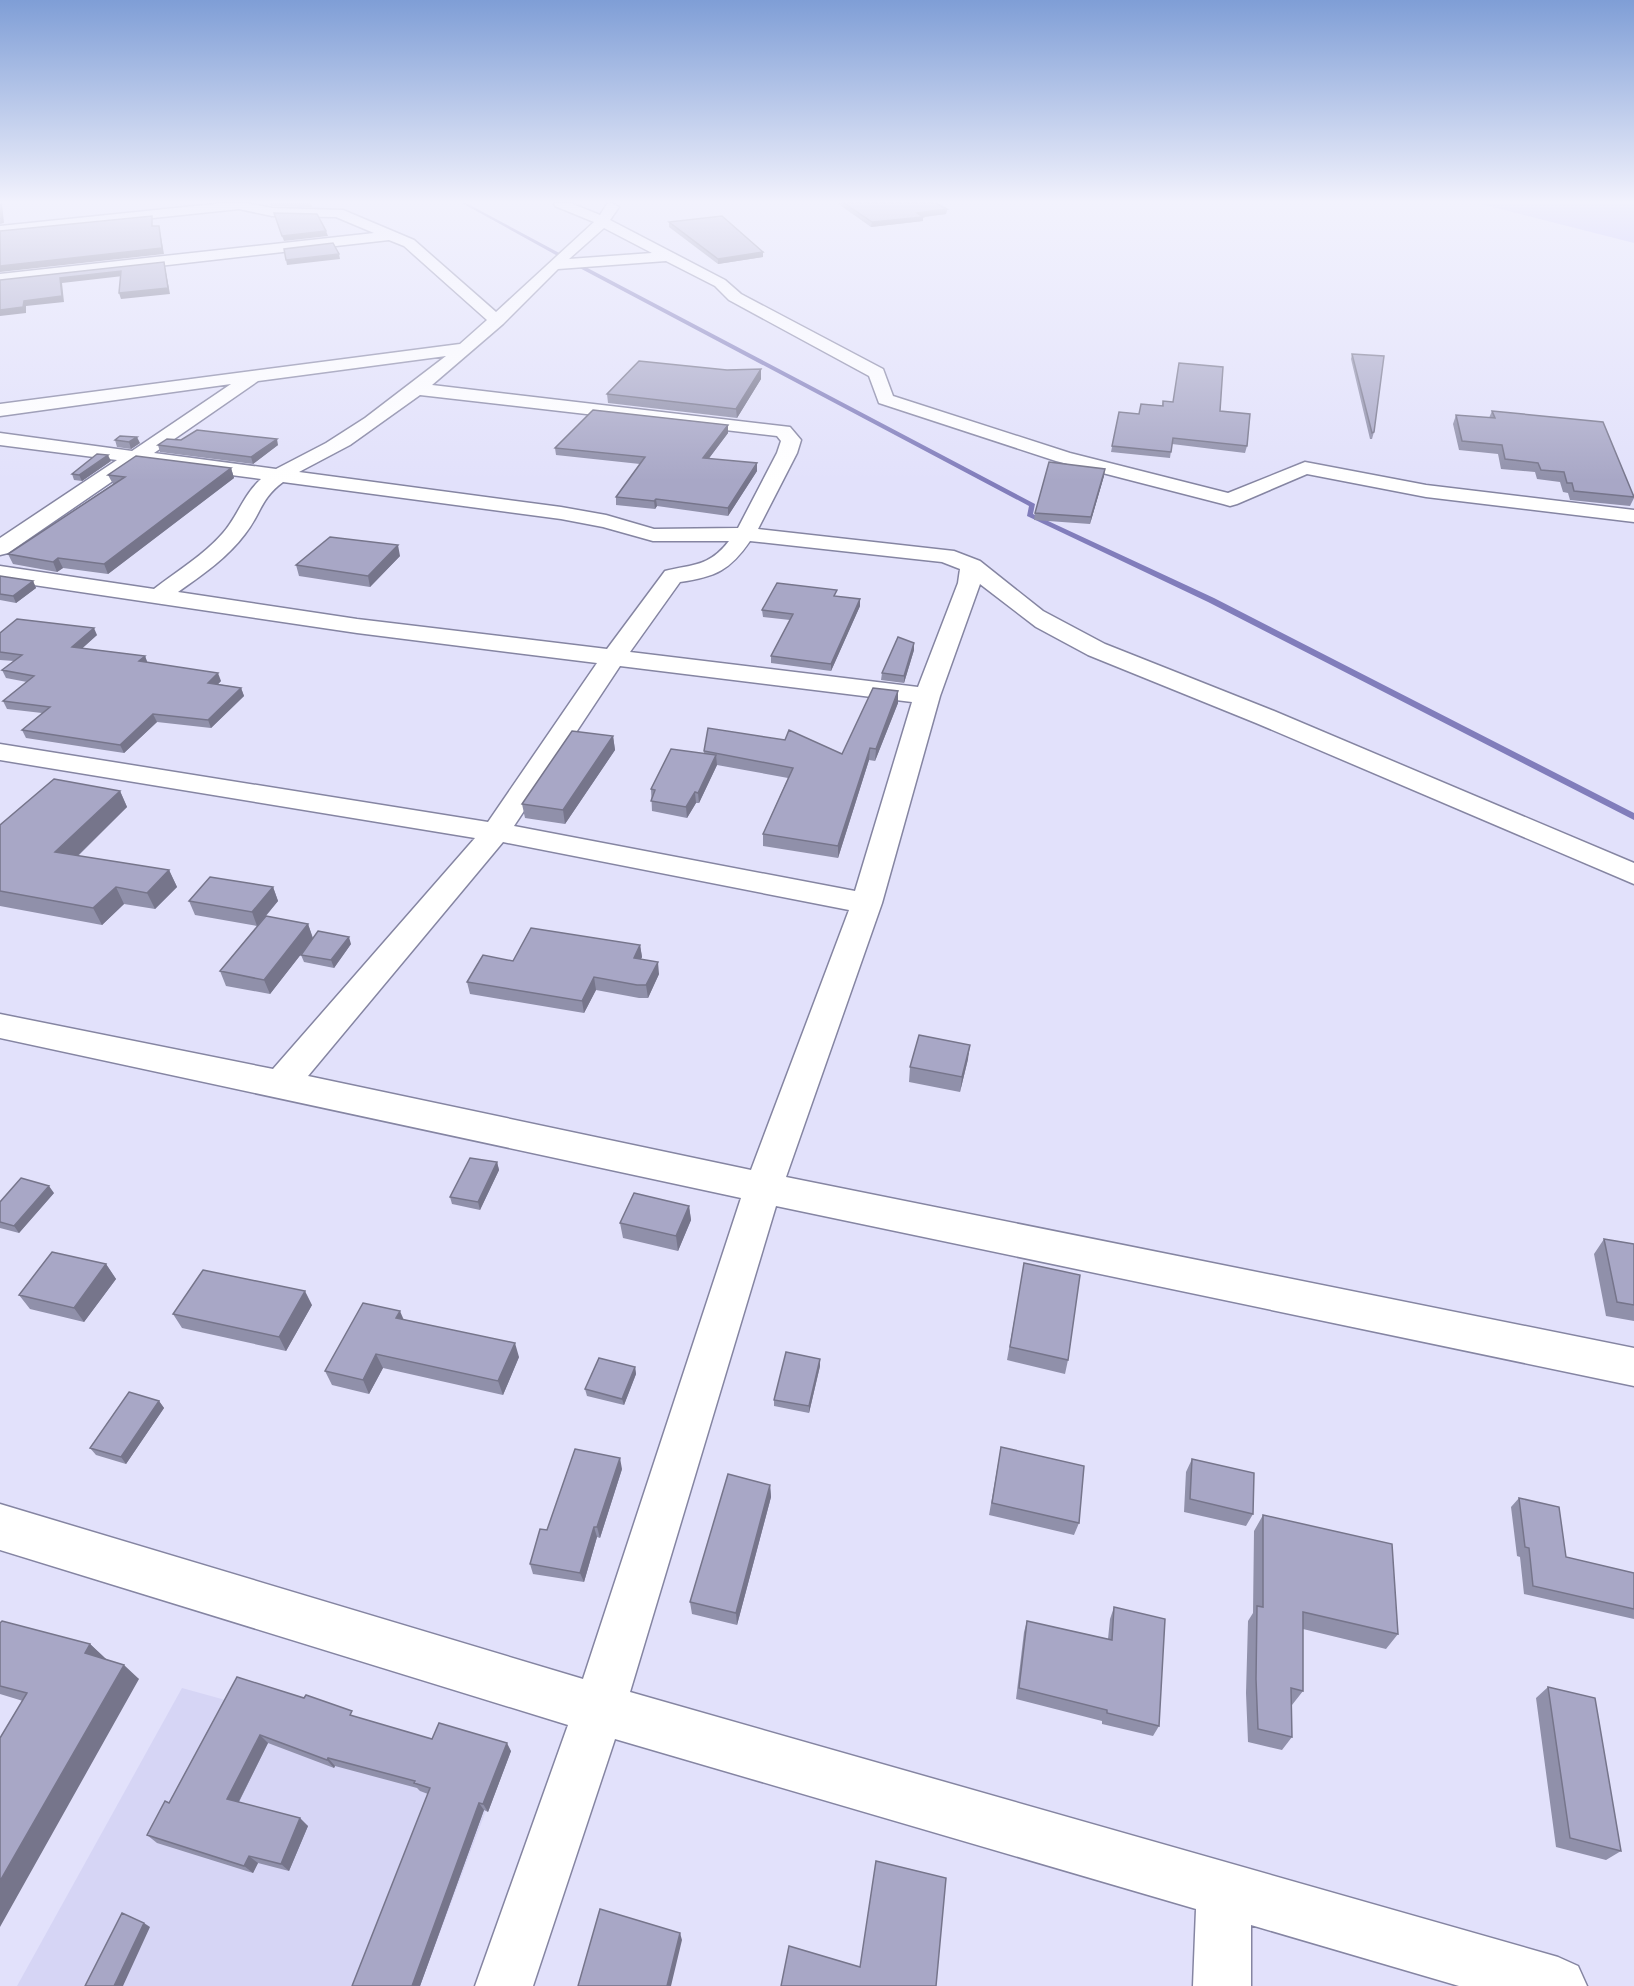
<svg xmlns="http://www.w3.org/2000/svg" width="1634" height="1986" font-family="'Varela Round',sans-serif">
	<style>
		.built { fill: #d6d5f5 }
		.green { fill: #bebbfb }
		.lines { fill: none; stroke-linecap: round; stroke-linejoin: round }
		.stream { fill: #817dbb; fill-rule: evenodd }
		.minor-casing { stroke: #8585a2; stroke-width: 3 }
		.minor { fill: #fff; fill-rule: evenodd }
		.wall { fill: #9090aa }
		.shaded-wall { fill: #76758b }
		.building { fill: #a8a7c6; stroke: #76758b; stroke-width: 1.5 }
	</style>
	<rect width="100%" height="100%" fill="#e2e1fb"/>
	<path class="built" d="M 182,1688 L 499,1776 L 420,1986 L 17,1986 Z"/>
	<path class="green" d="M 1477,203 L 1634,203 L 1634,243 Z"/>
	<g class="lines">
		<path class="stream" d="M 462,203 L 466,203 L 578,263 L 1035,504 L 1033,514 L 1214,598 L 1634,813 L 1634,820 L 1208,602 L 1027,516 L 1029,506 L 574,265 Z"/>
		<defs>
			<path id="minor" d="M 224,203 L 246,203 L 272,208 L 343,210 L 414,240 L 496,312 L 594,222 L 555,206 L 554,203 L 570,203 L 600,215 L 607,204 L 612,203 L 619,207 L 610,220 L 725,280 L 741,294 L 883,369 L 893,396 L 1070,453 L 1228,493 L 1305,462 L 1426,485 L 1634,510 L 1634,522 L 1426,497 L 1307,474 L 1237,504 L 1230,506 L 1223,504 L 1056,461 L 879,403 L 869,376 L 729,300 L 715,286 L 666,261 L 558,269 L 503,324 L 432,385 L 790,427 L 801,440 L 797,453 L 758,529 L 954,551 L 980,561 L 1043,611 L 1105,644 L 1274,711 L 1634,863 L 1634,884 L 1256,723 L 1088,655 L 1036,627 L 980,584 L 940,696 L 882,903 L 786,1177 L 1634,1348 L 1634,1386 L 776,1206 L 630,1692 L 1558,1957 L 1578,1966 L 1587,1986 L 1459,1986 L 1251,1925 L 1251,1986 L 1193,1986 L 1196,1909 L 615,1739 L 533,1986 L 475,1986 L 568,1725 L 0,1550 L 0,1504 L 583,1679 L 741,1198 L 0,1038 L 0,1014 L 273,1069 L 475,838 L 0,760 L 0,744 L 488,822 L 597,663 L 357,633 L 0,580 L 0,566 L 154,589 C 177,571 204,555 223,533 C 238,516 243,495 261,479 L 139,463 L 8,553 L 0,555 L 0,538 L 117,460 L 0,445 L 0,433 L 132,451 L 231,384 L 0,416 L 0,404 L 460,344 L 487,320 L 404,246 L 389,240 L 0,284 L 0,274 L 374,233 L 336,217 L 272,216 L 239,209 L 0,234 L 0,226 ZM 604,228 L 652,253 L 569,259 ZM 446,356 L 365,418 L 326,443 L 276,469 L 154,453 L 258,381 ZM 420,395 L 777,436 L 781,441 L 777,453 L 738,528 L 654,529 L 606,515 L 561,507 L 299,472 L 350,445 ZM 283,482 L 561,519 L 603,527 L 653,541 L 729,541 C 709,567 693,564 665,571 L 607,649 L 357,619 L 178,592 C 202,575 227,558 245,534 C 261,514 260,499 283,482 ZM 750,541 L 942,562 L 960,569 L 958,583 L 918,687 L 630,652 L 680,582 C 716,577 730,570 750,541 ZM 620,666 L 912,702 L 855,891 L 514,826 ZM 503,842 L 849,910 L 751,1170 L 308,1076 Z"/>
		</defs>
		<use href="#minor" class="minor-casing"/>
		<use href="#minor" class="minor"/>
	</g>
	<path class="wall" d="M 270,203 L 311,203 L 312,207 L 271,206 Z
		M 837,203 L 936,203 L 947,209 L 946,214 L 923,217 L 923,221 L 871,227 Z
		M 669,222 L 763,257 L 718,264 L 669,227 Z
		M 1352,354 L 1374,432 L 1372,439 L 1370,439 L 1351,359 Z
		M 761,369 L 761,379 L 737,418 L 608,403 L 607,394 L 727,370 Z
		M 1163,401 L 1220,411 L 1247,446 L 1245,453 L 1172,444 L 1170,458 L 1111,452 L 1119,412 L 1139,414 L 1162,406 Z
		M 1492,411 L 1634,495 L 1634,498 L 1630,506 L 1570,500 L 1568,493 L 1563,492 L 1560,482 L 1537,479 L 1535,472 L 1501,469 L 1498,454 L 1459,450 L 1453,424 L 1456,415 L 1489,418 Z
		M 728,433 L 709,458 L 757,471 L 728,516 L 657,506 L 655,509 L 616,505 L 616,497 L 640,464 L 556,455 L 555,448 Z
		M 115,440 L 140,443 L 131,449 L 117,447 Z
		M 181,440 L 278,445 L 253,464 L 160,452 L 158,445 Z
		M 111,461 L 82,481 L 74,480 L 72,474 Z
		M 231,468 L 234,478 L 108,574 L 63,568 L 57,572 L 13,564 L 8,554 L 113,484 L 108,475 Z
		M 1104,476 L 1090,524 L 1034,520 L 1035,513 Z
		M 400,556 L 370,587 L 299,576 L 296,565 Z
		M 0,576 L 33,581 L 36,588 L 16,603 L 0,600 Z
		M 837,596 L 860,606 L 831,671 L 771,663 L 771,656 L 790,620 L 763,617 L 762,610 Z
		M 0,633 L 97,635 L 82,648 L 145,656 L 147,662 L 221,681 L 218,684 L 241,688 L 244,696 L 211,728 L 157,722 L 124,753 L 26,738 L 22,730 L 42,713 L 7,709 L 3,701 L 27,682 L 6,678 L 2,670 L 14,661 L 0,660 Z
		M 914,643 L 914,650 L 904,683 L 881,680 L 882,673 Z
		M 898,691 L 898,703 L 875,761 L 869,760 L 838,858 L 763,846 L 763,834 L 788,778 L 717,765 L 699,803 L 696,803 L 687,818 L 652,811 L 651,789 L 704,754 L 704,751 L 842,754 Z
		M 613,736 L 615,750 L 565,824 L 525,818 L 522,804 Z
		M 120,791 L 127,807 L 78,856 L 169,870 L 177,887 L 155,909 L 124,904 L 102,925 L 0,906 L 0,825 Z
		M 273,887 L 278,901 L 266,916 L 308,924 L 313,938 L 351,944 L 334,968 L 304,962 L 301,955 L 311,941 L 270,994 L 226,986 L 220,971 L 257,926 L 195,915 L 189,901 Z
		M 640,945 L 642,957 L 641,959 L 659,974 L 648,998 L 639,998 L 596,990 L 584,1013 L 470,994 L 467,982 L 513,961 Z
		M 968,1059 L 960,1092 L 909,1082 L 910,1067 Z
		M 497,1162 L 499,1170 L 480,1210 L 452,1204 L 450,1197 Z
		M 54,1193 L 19,1233 L 0,1228 L 0,1202 Z
		M 689,1206 L 691,1220 L 678,1251 L 623,1238 L 620,1223 Z
		M 1604,1239 L 1634,1244 L 1634,1321 L 1606,1316 L 1594,1254 Z
		M 106,1264 L 116,1279 L 84,1322 L 30,1309 L 19,1295 Z
		M 1022,1277 L 1068,1360 L 1065,1374 L 1007,1360 Z
		M 312,1305 L 286,1351 L 182,1328 L 173,1314 Z
		M 403,1319 L 519,1357 L 503,1395 L 383,1368 L 369,1394 L 332,1385 L 325,1371 Z
		M 820,1359 L 820,1366 L 809,1413 L 774,1406 L 774,1400 Z
		M 635,1367 L 636,1374 L 624,1405 L 587,1396 L 585,1389 Z
		M 159,1401 L 164,1408 L 126,1464 L 96,1455 L 90,1448 Z
		M 1001,1447 L 1079,1523 L 1074,1535 L 989,1515 Z
		M 1192,1459 L 1253,1514 L 1246,1526 L 1184,1512 L 1186,1472 Z
		M 622,1469 L 600,1538 L 597,1537 L 584,1582 L 533,1574 L 530,1564 L 547,1530 Z
		M 770,1485 L 771,1497 L 737,1625 L 692,1614 L 690,1602 Z
		M 1519,1498 L 1566,1557 L 1634,1573 L 1634,1619 L 1524,1594 L 1520,1557 L 1517,1556 L 1511,1507 Z
		M 1263,1515 L 1398,1634 L 1386,1649 L 1303,1629 L 1303,1691 L 1292,1705 L 1292,1737 L 1282,1750 L 1248,1742 L 1246,1693 L 1248,1621 L 1253,1613 L 1254,1531 Z
		M 1114,1607 L 1159,1726 L 1153,1736 L 1102,1724 L 1102,1721 L 1016,1699 L 1024,1632 L 1027,1621 L 1108,1639 L 1110,1619 Z
		M 0,1623 L 90,1644 L 106,1659 L 139,1679 L 23,1701 L 0,1694 Z
		M 237,1677 L 356,1717 L 432,1739 L 511,1751 L 488,1812 L 484,1810 L 420,1986 L 352,1986 L 428,1794 L 420,1791 L 417,1788 L 335,1766 L 334,1768 L 268,1743 L 239,1802 L 308,1826 L 289,1871 L 258,1863 L 253,1873 L 157,1843 L 147,1835 L 169,1803 Z
		M 1548,1687 L 1621,1851 L 1606,1860 L 1556,1847 L 1536,1698 Z"/>
	<path class="shaded-wall" d="M 1,203 L 2,203 L 4,223 L 0,224 Z
		M 947,209 L 946,214 L 923,217 L 923,221 L 871,227 L 872,222 L 917,213 Z
		M 159,226 L 164,254 L 0,272 L 0,266 Z
		M 326,231 L 328,236 L 284,241 L 282,236 Z
		M 763,252 L 763,257 L 718,264 L 718,259 Z
		M 339,254 L 340,259 L 287,265 L 286,260 Z
		M 164,262 L 170,294 L 121,299 L 119,293 Z
		M 121,271 L 123,276 L 62,283 L 64,302 L 26,306 L 26,313 L 0,316 L 0,310 L 24,301 L 60,278 Z
		M 761,369 L 761,379 L 737,418 L 736,409 Z
		M 728,425 L 728,433 L 704,465 L 703,458 Z
		M 137,437 L 140,443 L 131,449 L 129,442 Z
		M 277,439 L 278,445 L 253,464 L 251,457 Z
		M 108,455 L 111,461 L 82,481 L 79,475 Z
		M 757,463 L 757,471 L 728,516 L 728,508 Z
		M 231,468 L 234,478 L 108,574 L 104,564 Z
		M 1105,469 L 1104,476 L 1090,524 L 1091,517 Z
		M 656,499 L 657,506 L 655,509 L 654,501 Z
		M 398,545 L 400,556 L 370,587 L 368,576 Z
		M 58,558 L 63,568 L 57,572 L 53,562 Z
		M 33,581 L 36,588 L 16,603 L 13,596 Z
		M 860,599 L 860,606 L 831,671 L 831,664 Z
		M 94,628 L 97,635 L 75,655 L 72,647 Z
		M 914,643 L 914,650 L 904,683 L 904,676 Z
		M 145,656 L 148,664 L 139,661 Z
		M 218,673 L 221,681 L 211,691 L 208,683 Z
		M 241,688 L 244,696 L 211,728 L 208,720 Z
		M 898,691 L 898,703 L 875,761 L 876,749 Z
		M 153,714 L 157,722 L 124,753 L 120,745 Z
		M 613,736 L 615,750 L 565,824 L 563,810 Z
		M 870,748 L 869,760 L 838,858 L 838,846 Z
		M 716,755 L 717,765 L 699,803 L 698,793 Z
		M 120,791 L 127,807 L 64,869 L 55,852 Z
		M 695,792 L 696,803 L 687,818 L 686,807 Z
		M 169,870 L 177,887 L 155,909 L 147,893 Z
		M 116,887 L 124,904 L 102,925 L 93,908 Z
		M 273,887 L 278,901 L 257,926 L 252,912 Z
		M 308,924 L 313,939 L 270,994 L 264,980 Z
		M 349,937 L 351,944 L 334,968 L 331,960 Z
		M 640,945 L 642,957 L 635,970 L 634,958 Z
		M 658,962 L 659,974 L 648,998 L 646,985 Z
		M 594,977 L 596,990 L 584,1013 L 582,1001 Z
		M 970,1045 L 968,1059 L 960,1092 L 962,1077 Z
		M 497,1162 L 499,1170 L 480,1210 L 478,1202 Z
		M 49,1186 L 54,1193 L 19,1233 L 14,1226 Z
		M 689,1206 L 691,1220 L 678,1251 L 676,1236 Z
		M 106,1264 L 116,1279 L 84,1322 L 74,1308 Z
		M 305,1291 L 312,1305 L 286,1351 L 279,1337 Z
		M 400,1311 L 406,1325 L 396,1318 Z
		M 515,1343 L 519,1357 L 503,1395 L 498,1381 Z
		M 376,1354 L 383,1368 L 369,1394 L 363,1380 Z
		M 820,1359 L 820,1366 L 809,1413 L 809,1406 Z
		M 635,1367 L 636,1374 L 624,1405 L 622,1399 Z
		M 159,1401 L 164,1408 L 126,1464 L 121,1457 Z
		M 620,1458 L 622,1469 L 600,1538 L 597,1527 Z
		M 770,1485 L 771,1497 L 737,1625 L 736,1613 Z
		M 594,1527 L 597,1537 L 584,1582 L 580,1573 Z
		M 90,1644 L 106,1659 L 101,1668 L 85,1653 Z
		M 124,1665 L 139,1679 L 0,1927 L 0,1881 Z
		M 260,1735 L 268,1743 L 236,1807 L 227,1799 Z
		M 507,1743 L 511,1751 L 488,1812 L 483,1804 Z
		M 328,1758 L 335,1766 L 334,1768 L 327,1760 Z
		M 479,1803 L 484,1810 L 420,1986 L 412,1986 Z
		M 300,1818 L 308,1826 L 289,1871 L 281,1864 Z
		M 249,1856 L 258,1863 L 253,1873 L 244,1866 Z
		M 144,1923 L 150,1927 L 123,1986 L 114,1986 Z
		M 680,1933 L 682,1940 L 671,1986 L 667,1986 Z"/>
	<path class="building" d="M 0,203 L 2,218 L 0,219 Z
		M 844,203 L 936,203 L 947,209 L 917,213 L 923,217 L 872,222 Z
		M 274,213 L 317,214 L 326,231 L 282,236 Z
		M 152,216 L 152,226 L 159,226 L 162,248 L 0,266 L 0,231 Z
		M 722,216 L 763,252 L 718,259 L 669,222 Z
		M 333,243 L 339,254 L 286,260 L 284,249 Z
		M 164,262 L 168,288 L 119,293 L 121,271 L 60,278 L 62,296 L 24,301 L 23,307 L 0,310 L 0,280 Z
		M 1352,354 L 1384,356 L 1374,432 L 1372,433 Z
		M 639,361 L 727,370 L 761,369 L 736,409 L 607,394 Z
		M 1179,363 L 1223,367 L 1220,411 L 1250,414 L 1247,446 L 1173,438 L 1171,452 L 1112,446 L 1119,412 L 1139,414 L 1141,404 L 1163,406 L 1163,401 L 1173,402 Z
		M 593,410 L 728,425 L 703,458 L 757,463 L 728,508 L 656,499 L 654,501 L 616,497 L 645,457 L 555,448 Z
		M 1492,411 L 1603,422 L 1634,497 L 1574,491 L 1572,483 L 1567,483 L 1564,472 L 1541,470 L 1538,463 L 1505,459 L 1502,445 L 1462,441 L 1456,415 L 1495,418 Z
		M 197,430 L 277,439 L 251,457 L 158,445 L 167,439 L 181,440 Z
		M 120,436 L 137,437 L 129,442 L 115,440 Z
		M 97,454 L 108,455 L 79,475 L 72,474 Z
		M 136,456 L 231,468 L 104,564 L 58,558 L 53,562 L 8,554 L 125,477 L 108,475 Z
		M 1049,462 L 1105,469 L 1091,517 L 1035,513 Z
		M 330,537 L 398,545 L 368,576 L 296,565 Z
		M 0,576 L 33,581 L 13,596 L 0,594 Z
		M 777,583 L 837,590 L 834,596 L 860,599 L 831,664 L 771,656 L 793,614 L 762,610 Z
		M 17,619 L 94,628 L 72,647 L 145,656 L 139,661 L 218,673 L 208,683 L 241,688 L 208,720 L 153,714 L 120,745 L 22,730 L 50,707 L 3,701 L 34,676 L 2,670 L 22,655 L 0,652 L 0,633 Z
		M 898,637 L 914,643 L 904,676 L 882,673 Z
		M 873,688 L 898,691 L 876,749 L 870,748 L 838,846 L 763,834 L 793,768 L 704,751 L 708,728 L 785,740 L 789,730 L 842,754 Z
		M 572,731 L 613,736 L 563,810 L 522,804 Z
		M 671,749 L 716,755 L 698,793 L 695,792 L 686,807 L 651,801 L 655,790 L 651,789 Z
		M 54,779 L 120,791 L 55,852 L 169,870 L 147,893 L 116,887 L 93,908 L 0,891 L 0,825 Z
		M 210,877 L 273,887 L 252,912 L 189,901 Z
		M 266,916 L 308,924 L 264,980 L 220,971 Z
		M 531,928 L 640,945 L 634,958 L 658,962 L 646,985 L 637,985 L 594,977 L 582,1001 L 467,982 L 483,955 L 513,961 Z
		M 318,931 L 349,937 L 331,960 L 301,955 Z
		M 919,1035 L 970,1045 L 962,1077 L 910,1067 Z
		M 470,1158 L 497,1162 L 478,1202 L 450,1197 Z
		M 21,1178 L 49,1186 L 14,1226 L 0,1222 L 0,1202 Z
		M 634,1193 L 689,1206 L 676,1236 L 620,1223 Z
		M 1604,1239 L 1634,1244 L 1634,1305 L 1617,1302 Z
		M 52,1252 L 106,1264 L 74,1308 L 19,1295 Z
		M 1024,1263 L 1080,1275 L 1068,1360 L 1010,1347 Z
		M 203,1270 L 305,1291 L 279,1337 L 173,1314 Z
		M 363,1303 L 400,1311 L 396,1318 L 515,1343 L 498,1381 L 376,1354 L 363,1380 L 325,1371 Z
		M 786,1352 L 820,1359 L 809,1406 L 774,1400 Z
		M 599,1358 L 635,1367 L 622,1399 L 585,1389 Z
		M 129,1392 L 159,1401 L 121,1457 L 90,1448 Z
		M 1001,1447 L 1084,1466 L 1079,1523 L 992,1503 Z
		M 575,1449 L 620,1458 L 597,1527 L 594,1527 L 580,1573 L 530,1564 L 540,1529 L 547,1530 Z
		M 1192,1459 L 1254,1473 L 1253,1514 L 1190,1499 Z
		M 728,1474 L 770,1485 L 736,1613 L 690,1602 Z
		M 1519,1498 L 1559,1507 L 1566,1557 L 1634,1573 L 1634,1609 L 1533,1586 L 1529,1548 L 1525,1547 Z
		M 1263,1515 L 1392,1544 L 1398,1634 L 1303,1612 L 1303,1691 L 1291,1688 L 1292,1737 L 1258,1729 L 1256,1679 L 1257,1606 L 1263,1607 Z
		M 1114,1607 L 1165,1619 L 1159,1726 L 1107,1713 L 1107,1710 L 1019,1688 L 1027,1621 L 1112,1640 Z
		M 2,1621 L 90,1644 L 85,1653 L 124,1665 L 0,1881 L 0,1738 L 27,1693 L 0,1686 L 0,1623 Z
		M 237,1677 L 304,1698 L 306,1695 L 352,1711 L 350,1715 L 432,1739 L 439,1723 L 507,1743 L 483,1804 L 479,1803 L 412,1986 L 352,1986 L 430,1788 L 414,1783 L 415,1781 L 328,1758 L 327,1760 L 260,1735 L 227,1799 L 300,1818 L 281,1864 L 249,1856 L 244,1866 L 147,1835 L 165,1801 L 169,1803 Z
		M 1548,1687 L 1595,1698 L 1621,1851 L 1570,1838 Z
		M 876,1861 L 946,1878 L 936,1986 L 781,1986 L 789,1946 L 860,1967 Z
		M 600,1909 L 680,1933 L 667,1986 L 578,1986 Z
		M 122,1913 L 144,1923 L 114,1986 L 85,1986 Z"/>
	<linearGradient id="sky" x2="0" y2="1"><stop stop-color="#7f9ed6"/><stop offset="0.42" stop-color="#f2f2fd"/><stop offset="1" stop-color="#f2f2fd" stop-opacity="0"/></linearGradient>
	<rect width="1634" height="481" fill="url(#sky)"/>
</svg>
